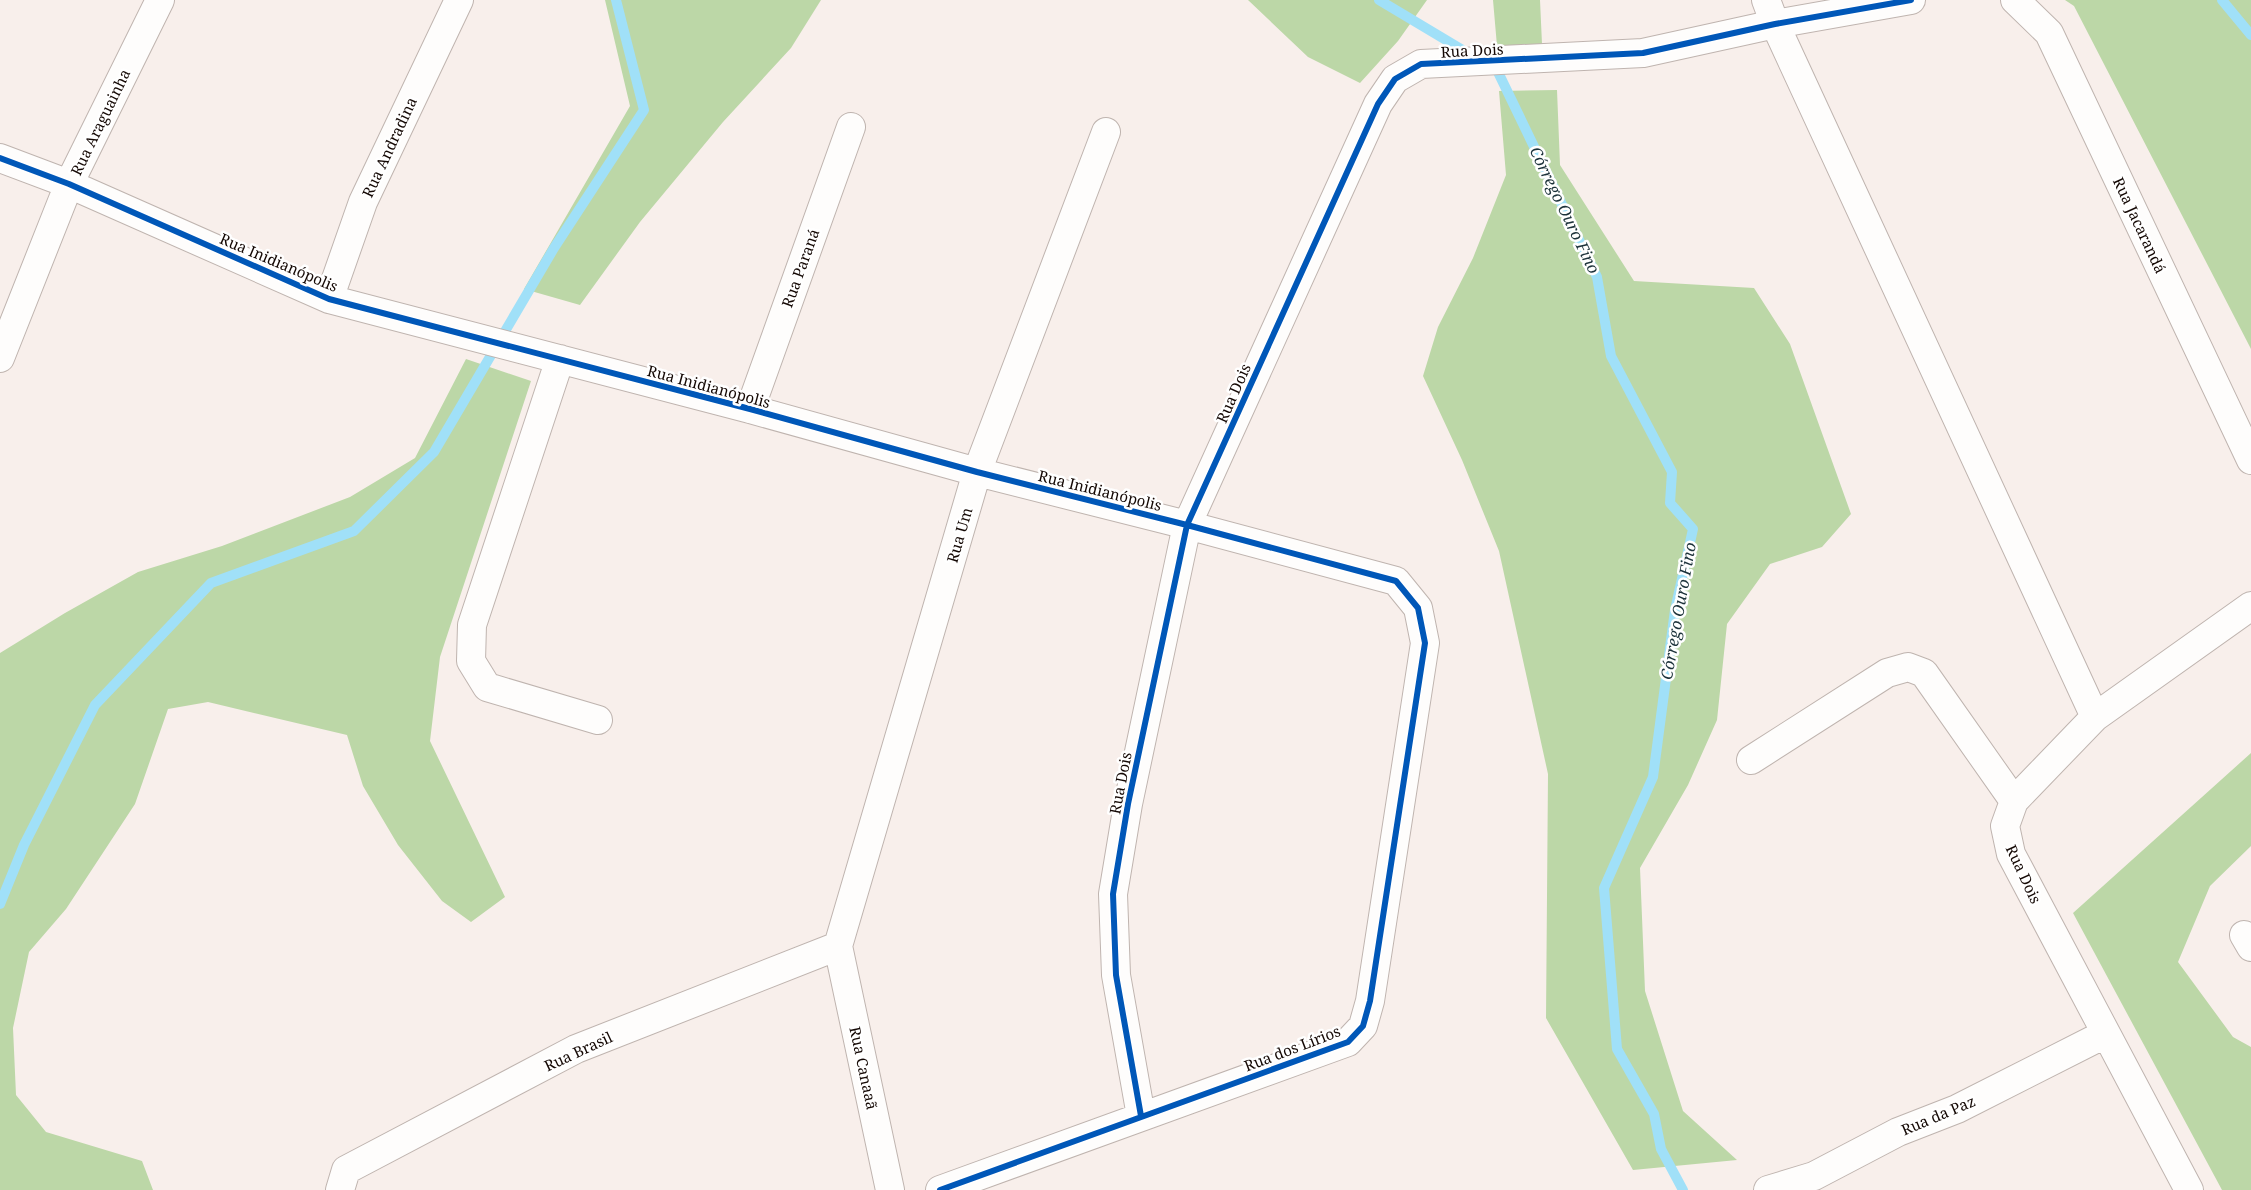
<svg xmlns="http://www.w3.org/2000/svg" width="2251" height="1190" font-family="'Noto Serif',serif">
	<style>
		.forest { fill: #bcd7a7 }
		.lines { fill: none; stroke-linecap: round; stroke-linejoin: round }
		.stream { stroke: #a0e0f8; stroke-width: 10 }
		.minor-casing { stroke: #bfb4af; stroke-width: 30 }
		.minor { stroke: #fefdfc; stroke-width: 28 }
		.cycleway-casing { stroke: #fff; stroke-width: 9 }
		.cycleway { stroke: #0057b8; stroke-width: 6 }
		.labels { text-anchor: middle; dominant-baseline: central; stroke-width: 5; stroke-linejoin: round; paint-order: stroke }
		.street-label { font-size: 15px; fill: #140804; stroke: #fff }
		.water-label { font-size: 16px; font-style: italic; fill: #1c323a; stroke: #fff }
	</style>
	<rect width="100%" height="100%" fill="#f8efeb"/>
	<path class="forest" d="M 605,0 L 821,0 L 791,48 L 723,122 L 640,222 L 580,305 L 524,289 L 630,106 Z
		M 1248,0 L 1427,0 L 1398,41 L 1360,83 L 1308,57 Z
		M 1493,0 L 1540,0 L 1542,44 L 1497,46 Z
		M 2065,0 L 2251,0 L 2251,349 L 2074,6 Z
		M 1557,90 L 1560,165 L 1634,281 L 1754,288 L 1790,344 L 1851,514 L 1822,547 L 1770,564 L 1727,624 L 1717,720 L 1688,785 L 1640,868 L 1645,991 L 1683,1111 L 1737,1160 L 1633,1170 L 1546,1018 L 1548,774 L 1499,551 L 1462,460 L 1423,376 L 1438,327 L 1473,258 L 1506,175 L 1499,91 Z
		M 466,359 L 531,381 L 440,657 L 430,741 L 505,897 L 471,922 L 442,901 L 398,845 L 363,786 L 347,735 L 208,702 L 168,709 L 135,804 L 66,909 L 29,952 L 13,1028 L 16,1095 L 46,1132 L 142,1161 L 153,1190 L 0,1190 L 0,653 L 65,613 L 138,572 L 222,546 L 350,497 L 415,458 Z
		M 2251,753 L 2251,846 L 2210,886 L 2178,962 L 2233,1037 L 2251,1047 L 2251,1190 L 2222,1190 L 2073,913 Z"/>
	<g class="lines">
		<path class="stream" d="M 1379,0 L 1471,55
			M 2222,0 L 2251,35
			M 1490,66 L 1497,70 L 1597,277 L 1611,356 L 1672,472 L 1670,503 L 1693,529 L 1675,610 L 1653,777 L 1604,888 L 1617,1049 L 1654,1114 L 1661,1149 L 1683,1190
			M 0,904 L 24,845 L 95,705 L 211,583 L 354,531 L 434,452 L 554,248 L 644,110 L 616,0"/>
		<defs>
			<path id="minor" d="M 1766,0 L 1775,24 L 2095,717
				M 2015,0 L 2049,33 L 2251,460
				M 0,158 L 69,184 L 329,299 L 750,409 L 977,472 L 1187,525 L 1396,581 L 1418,608 L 1425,643 L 1370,1001 L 1363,1026 L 1348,1042 L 940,1190
				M 329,299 L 363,202 L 459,0
				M 0,358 L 69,184 L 160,0
				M 560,359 L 472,625 L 471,661 L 487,687 L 598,720
				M 750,409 L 851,127
				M 1751,760 L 1887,673 L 1908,667 L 1924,673 L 2014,801
				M 2244,935 L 2251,947
				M 1141,1116 L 1116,975 L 1113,894 L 1128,804 L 1187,525 L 1378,104 L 1395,79 L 1421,64 L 1643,53 L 1775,24 L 1911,0
				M 340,1190 L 346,1170 L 576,1049 L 838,946
				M 890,1190 L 838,946 L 977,472 L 1106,132
				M 1768,1190 L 1814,1176 L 1898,1132 L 1957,1109 L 2105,1034
				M 2189,1190 L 2011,854 L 2005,826 L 2014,801 L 2095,717 L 2251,606"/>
		</defs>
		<use href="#minor" class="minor-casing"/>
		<use href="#minor" class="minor"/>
		<defs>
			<path id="cycleway" d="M 0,158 L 69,184 L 329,299 L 750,409 L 977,472 L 1187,525 L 1396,581 L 1418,608 L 1425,643 L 1370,1001 L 1363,1026 L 1348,1042 L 940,1190
				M 1141,1116 L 1116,975 L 1113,894 L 1128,804 L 1187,525 L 1378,104 L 1395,79 L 1421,64 L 1643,53 L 1775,24 L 1911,0"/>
		</defs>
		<use href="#cycleway" class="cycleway-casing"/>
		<use href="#cycleway" class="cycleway"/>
	</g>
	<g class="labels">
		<g class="street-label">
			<text transform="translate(1472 50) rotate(-3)">Rua Dois</text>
			<text transform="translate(100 122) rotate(-64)">Rua Araguainha</text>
			<text transform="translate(389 147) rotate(-65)">Rua Andradina</text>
			<text transform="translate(2140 225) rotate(65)">Rua Jacarandá</text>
			<text transform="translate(279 262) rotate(23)">Rua Inidianópolis</text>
			<text transform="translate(800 268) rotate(-70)">Rua Paraná</text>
			<text transform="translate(709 386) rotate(15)">Rua Inidianópolis</text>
			<text transform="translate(1233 393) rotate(-66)">Rua Dois</text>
			<text transform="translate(1100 490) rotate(14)">Rua Inidianópolis</text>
			<text transform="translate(959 535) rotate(-74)">Rua Um</text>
			<text transform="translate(1120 783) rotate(-79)">Rua Dois</text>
			<text transform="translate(2024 874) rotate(65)">Rua Dois</text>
			<text transform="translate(1292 1048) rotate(-21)">Rua dos Lírios</text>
			<text transform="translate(578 1051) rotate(-25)">Rua Brasil</text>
			<text transform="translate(864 1068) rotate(78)">Rua Canaaã</text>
			<text transform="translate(1938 1115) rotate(-23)">Rua da Paz</text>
		</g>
		<g class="water-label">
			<text transform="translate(1565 210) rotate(64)">Córrego Ouro Fino</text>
			<text transform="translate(1678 611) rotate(-80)">Córrego Ouro Fino</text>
		</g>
	</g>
</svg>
